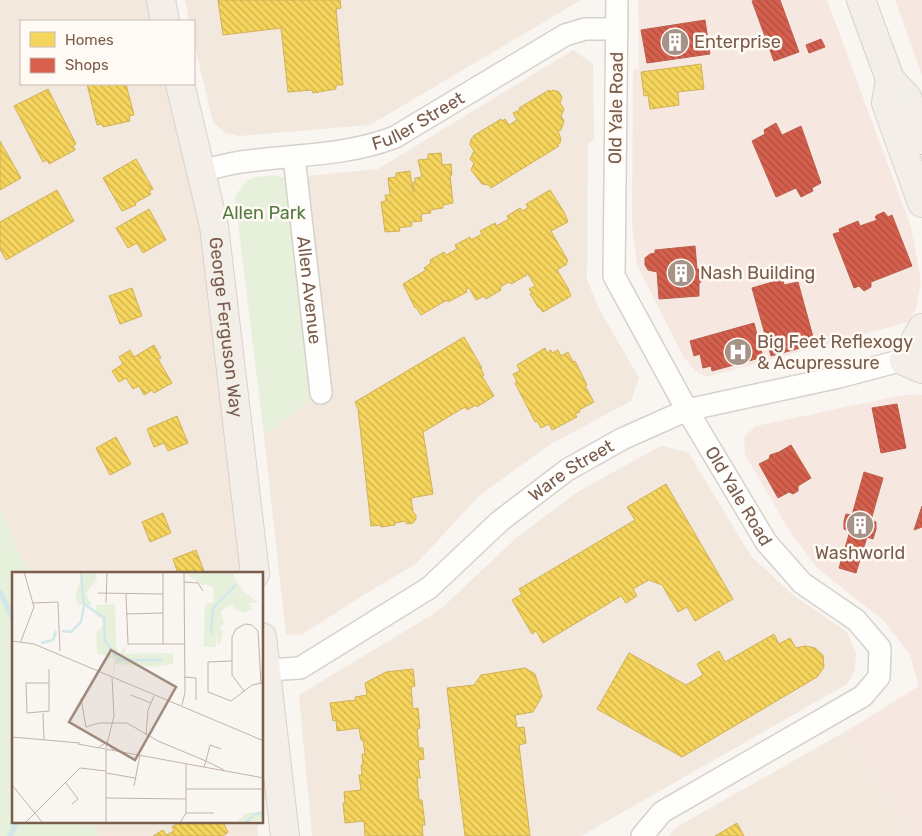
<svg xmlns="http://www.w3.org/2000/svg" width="922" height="836" font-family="Rubik,sans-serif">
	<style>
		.residential { fill: #f2e8de }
		.commercial { fill: #f6e8e1 }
		.park { fill: #e7f0db }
		.homes { fill: url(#homes-back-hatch); stroke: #d1b158 }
		.shops { fill: url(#shops-back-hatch); stroke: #ba5f4d }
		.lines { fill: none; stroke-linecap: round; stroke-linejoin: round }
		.stream { stroke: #d0e8ea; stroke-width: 5.5 }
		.minor-casing { stroke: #d7d1cb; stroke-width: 24 }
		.major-casing { stroke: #dad1cc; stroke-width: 30 }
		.minor { stroke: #fefefd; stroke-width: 21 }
		.major { stroke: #f3eee8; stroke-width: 28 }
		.labels { text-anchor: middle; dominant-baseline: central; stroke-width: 5; stroke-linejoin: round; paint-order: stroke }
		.poi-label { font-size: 18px; fill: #7a5c4d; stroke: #fffaf3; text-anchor: start }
		.street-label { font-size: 18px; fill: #7a5c4d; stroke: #fffaf3 }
		.park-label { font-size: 18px; fill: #537a41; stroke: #fffaf3 }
		.inset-river { fill: none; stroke: #d0e8ea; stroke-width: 2.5 }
		.inset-road { fill: none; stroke: #c2b3aa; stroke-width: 1 }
		.view { fill: #9f8a7d; fill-opacity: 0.15; stroke: #9f8a7d; stroke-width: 2.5 }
		.inset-edge { fill: none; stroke: #7a5c4d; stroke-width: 2.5 }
	</style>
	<defs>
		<pattern id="homes-back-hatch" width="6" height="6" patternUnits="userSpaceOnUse" patternTransform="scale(1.25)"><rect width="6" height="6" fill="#f6d55c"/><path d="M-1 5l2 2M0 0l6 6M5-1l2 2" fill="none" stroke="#ccb04e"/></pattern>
		<pattern id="shops-back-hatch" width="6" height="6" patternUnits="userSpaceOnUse" patternTransform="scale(1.25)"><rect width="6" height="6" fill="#d6604d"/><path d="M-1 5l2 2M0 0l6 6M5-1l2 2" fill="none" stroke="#aa4f40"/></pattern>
	</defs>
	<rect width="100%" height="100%" fill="#f9f5f0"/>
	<path class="residential" d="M 0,0 L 157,0 L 161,21 L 21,21 L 21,84 L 176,84 L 200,174 L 252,573 L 32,573 L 19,553 L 0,505 Z
		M 185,0 L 581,0 L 370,125 L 239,136 L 225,133 L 213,122 L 194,43 L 194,21 L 189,21 Z
		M 573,50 L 593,64 L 594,140 L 588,144 L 587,279 L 598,307 L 639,378 L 631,401 L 549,445 L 479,496 L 416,564 L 365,594 L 301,635 L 286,634 L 264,436 L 310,400 L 286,178 L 378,169 Z
		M 661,446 L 688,452 L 751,556 L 793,595 L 847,632 L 856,653 L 855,670 L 847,684 L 581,836 L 312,836 L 299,695 L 430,616 L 444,606 L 515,539 L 579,491 Z
		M 848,730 L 914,836 L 669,836 L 675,828 Z
		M 93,822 L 258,822 L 258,836 L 98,836 Z"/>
	<path class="commercial" d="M 638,0 L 827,0 L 911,227 L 921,281 L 916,309 L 908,322 L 707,377 L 695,371 L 683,356 L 637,265 L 632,224 L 633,70 L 639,68 Z
		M 895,0 L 922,0 L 922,75 Z
		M 918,394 L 922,395 L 922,836 L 914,836 L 848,730 L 919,686 L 910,655 L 885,622 L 817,568 L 787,527 L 745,454 L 744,437 L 756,426 L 898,396 Z"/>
	<path class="park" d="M 274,175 L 286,178 L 310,400 L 264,436 L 235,198 C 248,175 249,178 274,175 Z
		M 0,505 L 19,553 L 32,573 L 14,574 L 14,822 L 93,822 L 98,836 L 0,836 Z"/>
	<path class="homes" d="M 218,0 L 340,0 L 341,8 L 336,9 L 343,85 L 336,85 L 336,89 L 313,93 L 312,90 L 288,92 L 281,28 L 223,35 Z
		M 701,64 L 704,89 L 678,92 L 679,105 L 650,109 L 648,95 L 644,96 L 641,72 Z
		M 87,84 L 126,84 L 134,115 L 129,116 L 130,121 L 103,127 L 102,124 L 97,125 Z
		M 48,89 L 76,144 L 73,146 L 75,150 L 49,164 L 47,160 L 43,162 L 14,106 Z
		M 549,90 L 550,92 L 553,90 L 559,92 L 562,97 L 560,103 L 564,109 L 561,116 L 564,121 L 561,130 L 558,131 L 561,139 L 560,143 L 557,145 L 559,146 L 491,188 L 489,185 L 482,184 L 471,170 L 474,163 L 470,159 L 474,151 L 470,145 L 471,139 L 474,137 L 473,136 L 501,119 L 502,121 L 505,119 L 509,125 L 517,120 L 513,113 L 520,110 L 519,108 Z
		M 0,141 L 21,178 L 0,190 Z
		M 441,153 L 442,165 L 451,164 L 452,175 L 450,175 L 453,203 L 443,205 L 443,208 L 430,210 L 431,213 L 421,214 L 422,221 L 411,222 L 412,226 L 399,228 L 400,231 L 385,232 L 381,202 L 386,201 L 385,195 L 390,195 L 388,178 L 396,177 L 396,173 L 410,171 L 413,192 L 414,192 L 413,182 L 415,182 L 415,178 L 422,177 L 418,160 L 428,159 L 428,154 Z
		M 136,159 L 153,189 L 149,191 L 151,194 L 135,203 L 136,205 L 122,211 L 103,178 Z
		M 57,190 L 74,221 L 6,260 L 0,249 L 0,222 Z
		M 550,190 L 564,212 L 568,222 L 551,231 L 568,261 L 566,263 L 567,264 L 557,270 L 568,288 L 571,296 L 543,312 L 539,307 L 538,307 L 530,294 L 532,293 L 529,289 L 535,286 L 527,272 L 526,273 L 527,275 L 511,284 L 509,282 L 500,287 L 501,290 L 486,299 L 484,296 L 476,300 L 469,288 L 466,289 L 467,292 L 448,302 L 447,300 L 421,315 L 416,307 L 415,308 L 403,284 L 426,270 L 424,268 L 431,263 L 430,260 L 444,252 L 446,255 L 457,249 L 455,245 L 470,237 L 471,240 L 482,234 L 480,231 L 495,223 L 496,226 L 509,219 L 507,216 L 520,208 L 522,211 L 528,208 L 526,204 Z
		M 149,209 L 166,240 L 143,253 L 137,243 L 128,248 L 116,228 Z
		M 132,288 L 142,316 L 120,324 L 109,296 Z
		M 464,337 L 482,368 L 481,369 L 484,375 L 482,376 L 494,396 L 477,407 L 476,405 L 467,410 L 465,407 L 423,432 L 433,494 L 411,498 L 413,512 L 416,515 L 416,519 L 413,523 L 407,524 L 405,521 L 395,523 L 395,525 L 381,527 L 381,525 L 371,526 L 358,409 L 355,402 Z
		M 154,345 L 161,358 L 158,359 L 172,383 L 154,393 L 152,390 L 144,395 L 139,386 L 133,389 L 126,378 L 119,382 L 112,371 L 123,364 L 119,357 L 130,350 L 134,357 Z
		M 545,348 L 547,353 L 551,350 L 552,353 L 558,350 L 561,356 L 568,352 L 573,362 L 575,361 L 587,385 L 585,386 L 594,402 L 579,410 L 580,412 L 575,414 L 577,417 L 552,430 L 549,424 L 541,428 L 537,421 L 535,422 L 515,383 L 517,382 L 513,374 L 520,371 L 517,365 Z
		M 177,416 L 188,443 L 168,451 L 164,443 L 154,447 L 147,429 Z
		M 116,437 L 131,464 L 110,475 L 96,448 Z
		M 666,484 L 733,599 L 695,621 L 687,607 L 678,612 L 662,585 L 649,580 L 633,589 L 637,596 L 626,603 L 621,596 L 543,643 L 536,631 L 532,634 L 512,600 L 522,594 L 519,589 L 635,520 L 627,507 Z
		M 163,513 L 171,533 L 150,542 L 142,522 Z
		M 196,550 L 205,574 L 178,574 L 173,559 Z
		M 774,634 L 779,644 L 790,638 L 796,648 L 805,646 L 815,648 L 823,655 L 824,667 L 817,677 L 682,757 L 597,709 L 629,653 L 686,685 L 703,675 L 697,664 L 719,651 L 725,662 Z
		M 525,668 L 535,674 L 542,696 L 533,712 L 515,715 L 517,728 L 524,727 L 526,743 L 519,745 L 530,836 L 465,836 L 447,688 L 474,685 L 481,675 Z
		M 413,669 L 415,686 L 411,687 L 413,709 L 418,708 L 420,728 L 417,729 L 419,748 L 423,748 L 424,759 L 418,760 L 420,778 L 417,778 L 419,800 L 422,800 L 425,825 L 422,825 L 423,836 L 365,836 L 364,821 L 345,823 L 343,803 L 345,803 L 344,792 L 361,790 L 359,775 L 362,775 L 361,765 L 363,765 L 362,754 L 365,754 L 363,740 L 361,740 L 359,728 L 337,731 L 336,720 L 333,721 L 330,703 L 356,700 L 355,697 L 367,695 L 365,683 L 386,672 Z
		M 176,822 L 223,822 L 228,832 L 223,836 L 153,836 L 163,830 L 166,835 L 174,831 L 172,827 L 177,824 Z
		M 737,823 L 744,836 L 715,836 Z"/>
	<path class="shops" d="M 755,0 L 780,0 L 799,52 L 774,61 L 752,1 Z
		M 705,20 L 710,54 L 647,63 L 641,30 Z
		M 821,39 L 825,47 L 809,53 L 806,45 Z
		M 776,123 L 782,135 L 801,126 L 821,183 L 812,188 L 813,191 L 801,197 L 796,188 L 776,197 L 752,141 L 765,134 L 764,130 Z
		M 884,212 L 888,217 L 892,215 L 912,266 L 871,282 L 871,287 L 864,291 L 859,286 L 854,288 L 833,234 L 840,232 L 839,229 L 858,221 L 860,226 L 877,220 L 875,217 L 877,215 Z
		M 695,246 L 697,269 L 703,270 L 706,276 L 704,280 L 699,283 L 699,296 L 659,299 L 657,272 L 648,270 L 645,265 L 645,258 L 650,254 L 655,253 L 655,250 Z
		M 783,279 L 784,285 L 798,282 L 815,344 L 771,356 L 752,288 Z
		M 754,323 L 763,357 L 712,371 L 711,366 L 703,368 L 700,354 L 694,356 L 690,341 Z
		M 897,404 L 906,448 L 881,453 L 872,408 Z
		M 791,445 L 811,478 L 798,486 L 798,491 L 793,494 L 789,492 L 778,498 L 759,464 L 769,459 L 770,455 L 779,452 Z
		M 864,472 L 883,478 L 871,520 L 876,522 L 876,529 L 873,539 L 867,537 L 856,573 L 839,568 L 850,531 L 844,529 L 844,521 L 846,514 L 852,515 Z
		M 922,506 L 922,527 L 914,530 Z"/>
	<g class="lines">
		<path class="stream" d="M 0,592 L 14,620
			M 10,836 L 17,822"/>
		<defs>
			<g id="minor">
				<path id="s1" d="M 617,0 L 614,276 L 687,410 L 766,542 L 802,583 L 856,620 L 880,648 L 879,677 L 863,696 L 662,812 L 642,836"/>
				<path id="s2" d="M 294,157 L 321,393"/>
				<path id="s3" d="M 201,171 C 213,168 224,165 235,163 C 289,154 344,157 395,137 L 565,35 L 585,29 L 617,29"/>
				<path id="s4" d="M 266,670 L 300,668 L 429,588 L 500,521 L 567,470 L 622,439 L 687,410 L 839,377 L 918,356"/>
			</g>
			<g id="major">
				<path d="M 161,0 L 165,21"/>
				<path d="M 861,0 L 890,79 L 907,97 L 922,140"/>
				<path d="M 890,79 L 886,103 L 922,203"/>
				<path id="s5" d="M 180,84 L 214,226 L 255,574"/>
				<path d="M 922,328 L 904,361 L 922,369"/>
				<path d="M 262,637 L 285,836"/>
			</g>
		</defs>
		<use href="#minor" class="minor-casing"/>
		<use href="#major" class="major-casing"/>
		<use href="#minor" class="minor"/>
		<use href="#major" class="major"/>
	</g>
	<defs>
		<symbol id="building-disc" viewBox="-11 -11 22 22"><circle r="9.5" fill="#a69286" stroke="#fffaf3"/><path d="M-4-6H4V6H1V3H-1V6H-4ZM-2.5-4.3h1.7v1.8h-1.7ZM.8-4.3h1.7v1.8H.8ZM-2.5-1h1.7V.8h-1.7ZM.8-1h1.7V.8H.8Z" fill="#fff"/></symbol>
		<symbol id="hospital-disc" viewBox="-11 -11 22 22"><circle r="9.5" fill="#a69286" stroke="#fffaf3"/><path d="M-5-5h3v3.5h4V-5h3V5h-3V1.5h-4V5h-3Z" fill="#fff"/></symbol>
	</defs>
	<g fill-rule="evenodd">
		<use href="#building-disc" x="659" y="26" width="32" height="32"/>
		<use href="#building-disc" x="665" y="257" width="32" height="32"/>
		<use href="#hospital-disc" x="722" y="336" width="32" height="32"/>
		<use href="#building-disc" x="844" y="509" width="32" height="32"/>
	</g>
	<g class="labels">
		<g class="poi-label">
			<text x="694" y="42">Enterprise</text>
			<text x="700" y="273">Nash Building</text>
			<text x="757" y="342">Big Feet Reflexogy<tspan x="757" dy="21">&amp; Acupressure</tspan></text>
			<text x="860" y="553" text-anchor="middle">Washworld</text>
		</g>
		<g class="street-label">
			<text transform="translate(616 108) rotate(-89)">Old Yale Road</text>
			<text stroke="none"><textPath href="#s3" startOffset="225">Fuller Street</textPath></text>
			<text stroke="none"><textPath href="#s2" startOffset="134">Allen Avenue</textPath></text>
			<text stroke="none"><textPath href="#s5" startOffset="248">George Ferguson Way</textPath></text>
			<text stroke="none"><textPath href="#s4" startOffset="371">Ware Street</textPath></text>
			<text stroke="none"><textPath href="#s1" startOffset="529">Old Yale Road</textPath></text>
		</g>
		<g class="park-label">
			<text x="264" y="213">Allen Park</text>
		</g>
	</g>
	<g transform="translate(12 572)">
		<rect width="251" height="251" fill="#f9f5f0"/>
		<path d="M 66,0 L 84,0 L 85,8 L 74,21 L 80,33 L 65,33 L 64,21 L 69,7 ZM 214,0 L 220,0 L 240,36 L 233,41 L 224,38 L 219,32 L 209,39 L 212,52 L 207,56 L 211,60 L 208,72 L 205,72 L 201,18 ZM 234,241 L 251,241 L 251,248 L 224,251 Z" fill="#e7f0db"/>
		<path d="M 217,0 L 231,19 L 247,31 L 204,31 L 204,75 L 192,75 L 193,31 L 204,31 L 202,16 L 193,12 L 191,14 L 173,1 ZM 103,32 L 104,74 L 107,82 L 115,73 L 112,82 L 161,81 L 161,92 L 142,95 L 104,92 L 100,106 L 102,87 L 85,81 L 84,61 L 91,54 L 90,45 L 85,45 L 84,33 Z" fill="#e7f0db"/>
		<path class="inset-river" d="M 72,32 L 92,46 L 93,69 L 104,84M 50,59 L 59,60 L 69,50 L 72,33 L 69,0M 199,62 L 201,36 L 224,13M 29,71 L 41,68 L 44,59M 105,85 L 108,88 L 150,88M 233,251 L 243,242 L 252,240"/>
		<path class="inset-road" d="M 172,10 L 186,11 L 191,19M 86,21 L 151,22M 114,22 L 116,72 L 172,72M 21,31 L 46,30 L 48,79M 94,31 L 95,0M 114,42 L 151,41M 0,69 L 22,72 L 252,169M 9,69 L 22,35 L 12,0M 151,72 L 151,0M 220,89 L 196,90 L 196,120 L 219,129 L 240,113 L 250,111M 37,97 L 37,139 L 15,141 L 14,111 L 37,111M 172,105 L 184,106 L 184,128M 232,119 L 220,103 L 220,65 L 224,57 L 233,52 L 240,53 L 246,59 L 249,111M 119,123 L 139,131M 69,126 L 74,155 L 87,151 L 115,151 L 146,169 L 194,189 L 192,195M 170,133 L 173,121 L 172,0M 31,141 L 32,168M 134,163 L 136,138 L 142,124M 0,165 L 68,171M 66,172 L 252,206M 87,175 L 95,170 L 101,178M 94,176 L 102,144 L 100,106M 209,177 L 198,173 L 194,189 L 212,198M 94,201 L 123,206M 54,211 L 66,227 L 60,232M 0,213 L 31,251M 122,214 L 128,183M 174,217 L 252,217M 94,226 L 174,227M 174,241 L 202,241M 13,251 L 68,196 L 94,199M 94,251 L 94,178M 168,251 L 174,241 L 174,192"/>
		<path class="view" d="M 99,78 L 164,115 L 123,188 L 57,150 Z"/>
		<rect width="251" height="251" class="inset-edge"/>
	</g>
	<rect x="20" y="20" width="175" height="65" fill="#fffaf3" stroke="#cabbb1"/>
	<rect x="30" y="32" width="25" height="15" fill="#f6d55c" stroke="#cabbb1"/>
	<text x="65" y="45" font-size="15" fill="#7a5c4d">Homes</text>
	<rect x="30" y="58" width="25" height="15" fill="#d6604d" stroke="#cabbb1"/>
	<text x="65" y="70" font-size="15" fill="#7a5c4d">Shops</text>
</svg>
